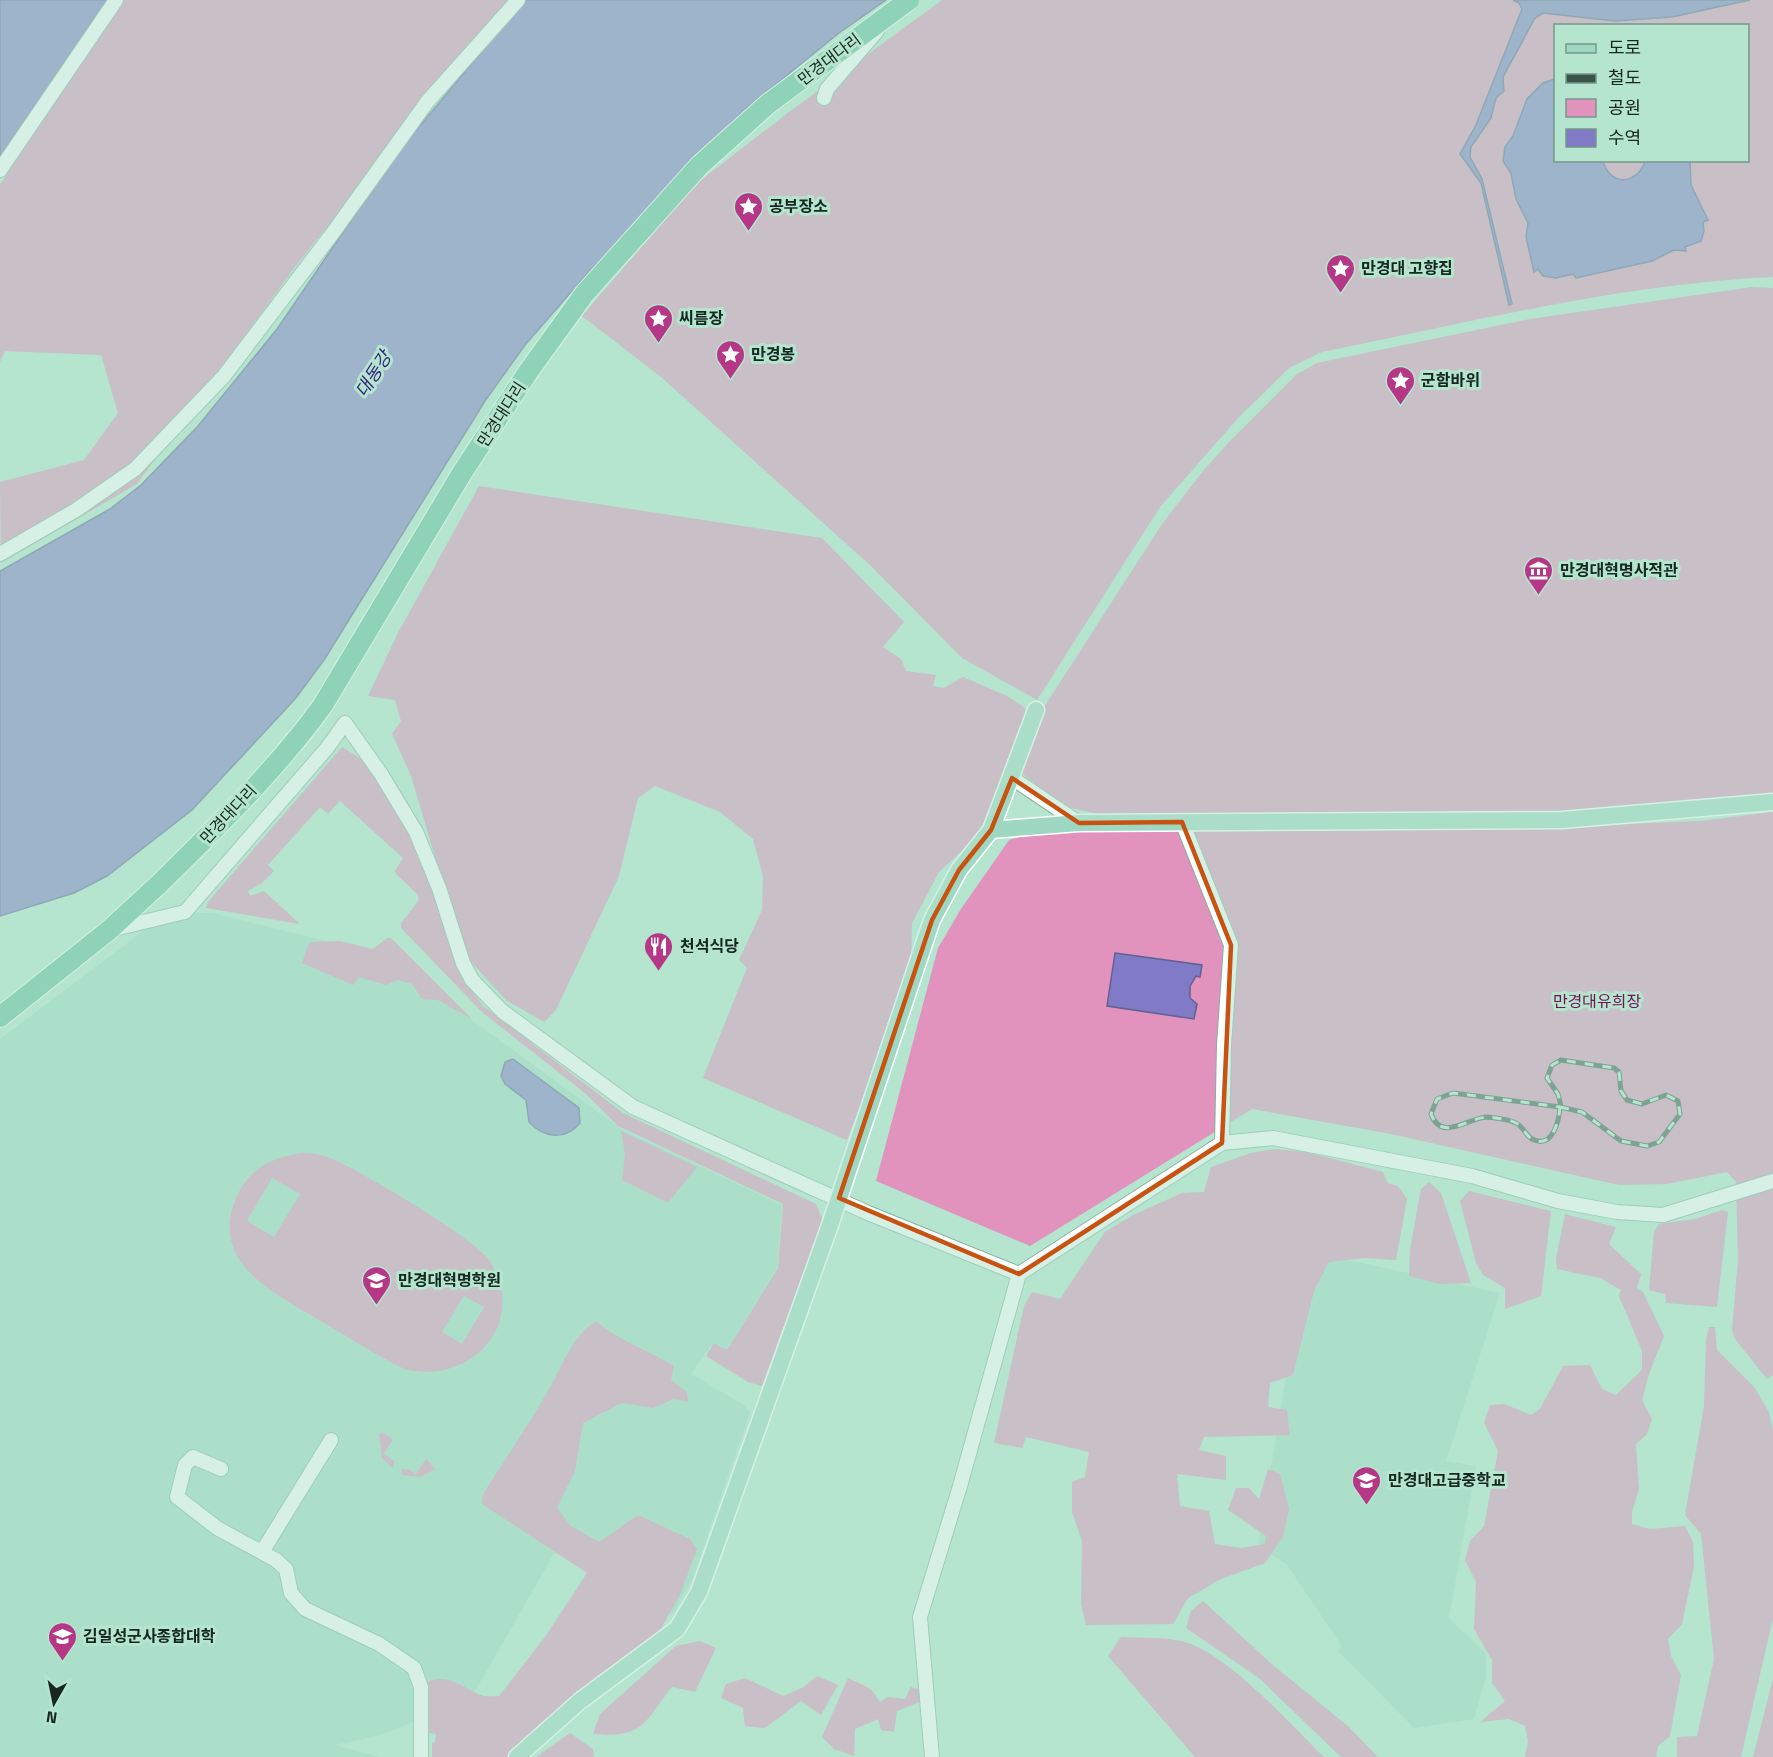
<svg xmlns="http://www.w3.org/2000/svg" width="1773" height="1757" font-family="'Titillium Web','Noto Sans KR',sans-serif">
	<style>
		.built { fill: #a2dac2 }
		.green { fill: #e192bd; fill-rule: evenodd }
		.water { fill: #817ac6; stroke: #616194; stroke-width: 1.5 }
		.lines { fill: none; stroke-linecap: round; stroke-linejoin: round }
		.minor-casing { stroke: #84b19e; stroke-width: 16 }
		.major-casing { stroke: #fff; stroke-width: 19 }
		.highway-casing { stroke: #fff; stroke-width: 22 }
		.minor { stroke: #fff; stroke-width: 14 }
		.major { stroke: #9fd8c2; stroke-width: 16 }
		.highway { stroke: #5fbe9a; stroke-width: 20 }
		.rail-casing { stroke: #3b5449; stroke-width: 5 }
		.rail { stroke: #b5e4cf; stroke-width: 3; stroke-dasharray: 9; stroke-linecap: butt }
		.highway-bridge-casing { stroke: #fff; stroke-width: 22; stroke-linecap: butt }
		.highway-bridge { stroke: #5fbe9a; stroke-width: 20 }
		.marked { fill: none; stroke: #c8520f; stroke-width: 4.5; stroke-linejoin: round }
		.labels { text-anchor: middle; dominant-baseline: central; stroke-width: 6; stroke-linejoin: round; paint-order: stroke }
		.street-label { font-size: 16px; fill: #162820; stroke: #b5e4cf }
		.poi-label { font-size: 16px; font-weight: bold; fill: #162820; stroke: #b5e4cf; text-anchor: start }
		.park-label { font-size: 16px; fill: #721351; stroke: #b5e4cf }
		.water-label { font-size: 18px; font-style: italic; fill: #38247d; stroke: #b5e4cf }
	</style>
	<rect width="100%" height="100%" fill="#b5e4cf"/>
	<path class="built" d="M 177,913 L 212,913 L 374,953 L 420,982 L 621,1129 L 782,1205 L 777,1268 L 727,1350 L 713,1343 L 691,1374 L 744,1405 L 750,1413 L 693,1577 L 673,1614 L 560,1543 L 470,1700 L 377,1736 L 334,1745 L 380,1757 L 0,1757 L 0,1039 L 142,932 Z
		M 1307,1251 L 1500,1293 L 1446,1461 L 1476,1466 L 1449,1618 L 1486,1654 L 1486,1676 L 1474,1719 L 1414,1728 L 1338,1651 L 1342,1646 L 1287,1565 L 1258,1545 Z"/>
	<path class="green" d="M 119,0 L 508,0 L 295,267 L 137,484 L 1,563 L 0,482 L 84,460 L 118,413 L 101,355 L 5,351 L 0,362 L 0,185 Z
		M 942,0 L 1773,0 L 1773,277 C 1621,284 1471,322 1322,352 L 1289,368 L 1238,418 L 1160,507 L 1037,700 L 962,658 L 871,566 L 661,377 L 582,316 L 696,184 L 789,112 ZM 1556,26 L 1748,26 L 1748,160 L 1556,160 Z
		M 1752,287 L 1773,288 L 1773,794 L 1590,811 L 1518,815 L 1098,814 L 1063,806 L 1020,772 L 1039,715 L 1162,524 L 1203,471 L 1229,442 L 1297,374 L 1317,363 L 1530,319 Z
		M 479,486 L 822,538 L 904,622 L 883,647 L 901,659 L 906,671 L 936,675 L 933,686 L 944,688 L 963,677 L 1007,696 L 1025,708 L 1025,719 L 978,836 L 939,872 L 912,923 L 911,965 L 886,1041 L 847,1140 L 703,1078 L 747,968 L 739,960 L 762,910 L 763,876 L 753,839 L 720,812 L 655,786 L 638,798 L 619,876 L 556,1010 L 544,1022 L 506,1000 L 464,954 L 411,776 L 392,734 L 401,721 L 395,700 L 368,696 L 398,633 Z
		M 342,747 L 363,760 L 414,838 L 466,983 L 483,1006 L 623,1113 L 816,1204 L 822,1218 L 821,1225 L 762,1386 L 748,1382 L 706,1356 L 714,1343 L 727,1350 L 778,1268 L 783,1204 L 618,1126 L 585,1093 L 482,1012 L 401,928 L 401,923 L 419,900 L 417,894 L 396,874 L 395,871 L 403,858 L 340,801 L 328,814 L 320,807 L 268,865 L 274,871 L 262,883 L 248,891 L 250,896 L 264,891 L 300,924 L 206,908 L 208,902 Z
		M 1773,812 L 1773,1375 L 1767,1379 L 1735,1339 L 1732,1330 L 1738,1260 L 1736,1182 L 1727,1172 L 1667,1184 L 1619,1185 L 1391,1134 L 1252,1109 L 1030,1246 L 876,1181 L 938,948 L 961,909 L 1009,840 L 1049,829 L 1557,827 L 1700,821 Z
		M 387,938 L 391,938 L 472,1019 L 438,1000 L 422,999 L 412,984 L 398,980 L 386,985 L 359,977 L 353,985 L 302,963 L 308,945 L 312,942 L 340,941 L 373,949 Z
		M 621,1131 L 697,1167 L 668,1203 L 622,1180 L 625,1154 Z
		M 1274,1149 L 1306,1152 L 1383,1172 L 1388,1183 L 1398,1186 L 1407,1199 L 1396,1260 L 1365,1258 L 1329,1262 L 1314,1291 L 1293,1375 L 1270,1383 L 1268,1407 L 1287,1410 L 1290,1435 L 1204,1437 L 1199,1450 L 1226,1456 L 1226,1480 L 1177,1474 L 1180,1506 L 1209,1511 L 1215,1544 L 1241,1548 L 1265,1544 L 1266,1536 L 1228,1510 L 1236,1488 L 1249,1488 L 1259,1499 L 1268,1469 L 1280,1474 L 1289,1509 L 1283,1537 L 1265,1563 L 1221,1579 L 1188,1598 L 1173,1624 L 1086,1625 L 1081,1604 L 1082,1541 L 1072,1512 L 1072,1482 L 1085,1477 L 1089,1452 L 1026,1437 L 1022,1448 L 994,1443 L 1024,1306 L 1032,1292 L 1060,1299 L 1105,1232 L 1131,1216 L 1182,1193 L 1204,1192 L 1211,1167 L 1251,1153 Z
		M 301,1153 C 310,1153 319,1154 328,1157 C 352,1165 477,1240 489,1260 C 530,1322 471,1386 404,1369 C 376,1355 350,1338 324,1323 C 276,1294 205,1263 238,1194 C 250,1168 274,1157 301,1153 ZM 272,1178 L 300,1194 L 274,1237 L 247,1221 ZM 464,1296 L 484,1307 L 462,1344 L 442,1332 Z
		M 1429,1182 L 1441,1193 L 1471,1283 L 1440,1284 L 1409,1276 L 1410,1249 L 1421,1189 Z
		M 1469,1191 L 1551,1211 L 1541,1296 L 1505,1309 L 1505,1288 L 1483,1275 L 1476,1263 L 1460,1201 Z
		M 1722,1210 L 1728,1212 L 1717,1307 L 1666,1303 L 1665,1294 L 1649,1290 L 1654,1232 L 1659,1224 L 1695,1219 Z
		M 1565,1214 L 1616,1227 L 1609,1244 L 1641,1274 L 1637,1288 L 1643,1292 L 1664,1336 L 1649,1374 L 1642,1400 L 1652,1419 L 1647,1434 L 1636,1444 L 1639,1489 L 1632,1512 L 1632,1524 L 1650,1529 L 1685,1526 L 1693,1542 L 1694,1566 L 1682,1624 L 1668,1639 L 1671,1656 L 1681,1675 L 1670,1736 L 1658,1746 L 1656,1757 L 1525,1757 L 1528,1741 L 1525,1726 L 1509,1719 L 1480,1722 L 1505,1701 L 1492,1683 L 1492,1660 L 1474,1629 L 1476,1582 L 1465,1560 L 1470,1541 L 1484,1526 L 1498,1451 L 1484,1423 L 1490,1405 L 1504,1404 L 1531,1415 L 1540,1409 L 1563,1366 L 1590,1365 L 1602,1389 L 1616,1395 L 1642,1370 L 1642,1351 L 1619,1296 L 1621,1290 L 1600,1278 L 1557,1269 L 1556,1259 Z
		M 596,1321 C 619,1341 648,1350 674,1366 L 671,1380 L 687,1392 L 688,1402 L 674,1399 L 653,1408 L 622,1403 L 583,1423 L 575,1471 L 557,1508 L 571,1526 L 599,1542 L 638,1515 L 690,1539 L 697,1549 L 680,1595 L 659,1632 L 510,1757 L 432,1757 L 432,1743 L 435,1742 L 436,1734 L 429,1733 L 424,1693 L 428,1682 C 452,1672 463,1690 484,1696 C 488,1697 495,1696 499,1696 L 545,1637 L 587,1573 L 482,1504 L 483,1494 C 504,1461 526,1429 545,1396 C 561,1371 570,1337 596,1321 Z
		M 1709,1327 L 1715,1327 L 1717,1350 L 1754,1387 L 1769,1412 L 1773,1431 L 1773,1618 L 1741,1757 L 1677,1757 L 1677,1737 L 1697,1736 L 1714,1659 L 1701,1534 L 1685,1515 L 1704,1406 L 1706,1340 Z
		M 382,1432 L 393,1439 L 384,1454 L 394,1461 L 393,1468 L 382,1458 L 379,1434 Z
		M 426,1459 L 436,1469 L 420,1477 L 403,1475 L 401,1473 L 402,1469 L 408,1469 L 416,1474 Z
		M 1203,1601 L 1274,1666 L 1349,1727 L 1378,1757 L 1341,1757 L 1260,1679 L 1186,1628 L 1191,1611 Z
		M 1121,1637 C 1140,1638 1162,1637 1181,1641 C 1226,1651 1290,1724 1324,1757 L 1195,1757 L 1108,1656 Z
		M 700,1641 L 716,1648 L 695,1692 L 672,1687 C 643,1723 645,1738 593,1734 L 600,1714 L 676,1646 Z
		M 817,1676 L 838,1685 L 821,1715 L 801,1701 L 765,1728 L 745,1726 L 743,1708 L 721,1698 L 726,1684 L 745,1678 L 783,1696 L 804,1687 Z
		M 848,1678 L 871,1689 L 880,1702 L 888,1697 L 905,1699 L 911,1687 L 921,1690 L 920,1702 L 897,1711 L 894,1732 L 881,1730 L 878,1719 L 855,1729 L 854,1756 L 834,1749 L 822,1737 Z
		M 1773,1679 L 1773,1757 L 1753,1757 Z
		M 570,1733 L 593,1749 L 594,1757 L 536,1757 Z"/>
	<path class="water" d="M 0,0 L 107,0 L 0,157 Z
		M 525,0 L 886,0 L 839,33 L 743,111 L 586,275 L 525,345 L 485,401 L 324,660 L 295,699 L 192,810 L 107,876 L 74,893 L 0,916 L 0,571 L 110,509 L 141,485 L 198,426 L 277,329 L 398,152 Z
		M 1513,0 L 1750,0 L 1672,17 L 1615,21 L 1543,13 L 1535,18 L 1503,77 L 1504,91 L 1496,98 L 1491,118 L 1471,147 L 1470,157 L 1482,179 L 1512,304 L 1509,305 L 1481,183 L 1460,154 L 1476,125 L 1522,9 L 1519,3 Z
		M 1555,79 L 1556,160 L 1602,161 C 1604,164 1607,171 1610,174 C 1625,187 1641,175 1645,161 L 1690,161 L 1691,185 L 1708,220 L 1703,222 L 1704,231 L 1701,241 L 1685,247 L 1686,251 L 1674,250 L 1652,261 L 1576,278 L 1573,274 L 1556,278 L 1543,276 L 1538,269 L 1534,272 L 1526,237 L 1528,223 L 1516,199 L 1511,173 L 1503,161 L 1505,147 L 1513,136 L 1527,99 L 1543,83 Z
		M 1115,953 L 1202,965 L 1200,977 L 1196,976 L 1190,986 L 1190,998 L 1197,1004 L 1194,1019 L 1107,1006 Z
		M 513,1059 L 579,1108 L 580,1123 C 565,1141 544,1138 529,1122 L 526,1100 L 505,1084 L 501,1076 L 505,1062 Z"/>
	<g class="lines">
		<defs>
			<path id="minor" d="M 824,98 L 827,89 L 877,31
				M 0,170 L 116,0
				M 0,554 L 76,510 L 135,469 L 224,376 L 332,234 L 427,102 L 518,0
				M 1012,778 L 1079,823
				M 1182,822 L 1231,945 L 1224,1045 L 1222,1143
				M 110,930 L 185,912 L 327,748 L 345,723 L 381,774 L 416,832 L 439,888 L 463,963 L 472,980 L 502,1011 L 633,1107 L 868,1213 L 1019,1274
				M 221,1469 L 193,1457 L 185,1465 L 177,1497 L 217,1528 L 276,1560 L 286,1569 L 291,1593 L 305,1609 L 379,1644 L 414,1668 L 421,1687 L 421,1757
				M 262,1552 L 331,1440
				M 932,1757 L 920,1617 L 960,1486 L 1019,1274 L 1222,1143 L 1273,1138 L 1472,1176 L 1558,1201 L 1617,1212 L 1663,1215 L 1773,1181"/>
			<path id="major" d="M 991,830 L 1079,823 L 1562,820 L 1773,802
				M 517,1757 L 580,1701 L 677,1629 L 699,1592 L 829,1228 L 932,920 L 959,870 L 991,830 L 1036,710"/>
			<path id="highway" d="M 0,1017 L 108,931 L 158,885"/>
		</defs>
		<use href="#minor" class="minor-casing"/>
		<use href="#major" class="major-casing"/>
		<use href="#highway" class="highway-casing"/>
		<use href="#minor" class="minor"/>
		<use href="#major" class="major"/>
		<use href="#highway" class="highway"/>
		<defs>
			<path id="rail" d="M 1560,1107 L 1582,1112 L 1621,1141 L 1647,1146 L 1659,1142 L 1680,1114 L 1678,1101 L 1666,1095 L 1642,1104 L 1627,1100 L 1621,1091 L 1619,1072 L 1614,1068 L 1561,1060 L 1552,1065 L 1547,1078 L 1558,1094 L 1561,1106 L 1560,1107 C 1559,1120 1553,1150 1532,1139 C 1526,1136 1523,1126 1516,1123 C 1509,1119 1496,1118 1488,1117 C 1468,1117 1442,1143 1431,1114 L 1437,1099 L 1453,1093 L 1560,1107"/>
		</defs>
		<use href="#rail" class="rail-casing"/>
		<use href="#rail" class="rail"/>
		<defs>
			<path id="highway-bridge" d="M 158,885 C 216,828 276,770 323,705 L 462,473 L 528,372 L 585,293 L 699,166 L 768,104 L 909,0"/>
		</defs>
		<use href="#highway-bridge" class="highway-bridge-casing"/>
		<use href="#highway-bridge" class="highway-bridge"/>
	</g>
	<path d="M0 0H1773V1757H0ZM 1012,778 L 1079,823 L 1182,822 L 1231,945 L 1222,1143 L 1019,1274 L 839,1198 L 932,920 L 959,870 L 991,830 Z" fill="#b5e4cf" fill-opacity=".55" fill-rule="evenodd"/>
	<path class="marked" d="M 1012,778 L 1079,823 L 1182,822 L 1231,945 L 1222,1143 L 1019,1274 L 839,1198 L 932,920 L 959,870 L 991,830 Z"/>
	<defs>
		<symbol id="sight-pin" viewBox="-11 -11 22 30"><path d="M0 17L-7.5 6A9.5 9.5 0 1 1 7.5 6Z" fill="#b53786" stroke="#b5e4cf"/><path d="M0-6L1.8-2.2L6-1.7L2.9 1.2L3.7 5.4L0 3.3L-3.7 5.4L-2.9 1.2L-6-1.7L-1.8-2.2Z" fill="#fff"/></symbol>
		<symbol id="museum-pin" viewBox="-11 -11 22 30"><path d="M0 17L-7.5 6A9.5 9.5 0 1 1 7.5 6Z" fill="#b53786" stroke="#b5e4cf"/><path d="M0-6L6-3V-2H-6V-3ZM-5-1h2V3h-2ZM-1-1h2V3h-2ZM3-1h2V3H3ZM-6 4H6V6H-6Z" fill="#fff"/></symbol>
		<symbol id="restaurant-pin" viewBox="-11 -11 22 30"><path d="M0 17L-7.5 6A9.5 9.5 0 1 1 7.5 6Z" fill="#b53786" stroke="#b5e4cf"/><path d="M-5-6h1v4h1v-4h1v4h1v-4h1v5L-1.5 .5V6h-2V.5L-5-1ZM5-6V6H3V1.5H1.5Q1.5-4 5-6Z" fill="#fff"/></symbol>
		<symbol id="university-pin" viewBox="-11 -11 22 30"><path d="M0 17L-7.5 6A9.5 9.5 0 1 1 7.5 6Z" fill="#b53786" stroke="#b5e4cf"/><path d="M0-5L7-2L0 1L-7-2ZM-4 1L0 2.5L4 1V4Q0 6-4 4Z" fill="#fff"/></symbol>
		<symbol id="school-pin" viewBox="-11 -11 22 30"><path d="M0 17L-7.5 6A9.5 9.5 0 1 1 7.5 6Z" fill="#b53786" stroke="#b5e4cf"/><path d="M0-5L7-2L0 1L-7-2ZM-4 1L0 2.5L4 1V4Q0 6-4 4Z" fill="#fff"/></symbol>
	</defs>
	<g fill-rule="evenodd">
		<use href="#sight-pin" x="732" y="190" width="33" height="45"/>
		<use href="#sight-pin" x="1324" y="252" width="33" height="45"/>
		<use href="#sight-pin" x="642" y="302" width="33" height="45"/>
		<use href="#sight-pin" x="714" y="338" width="33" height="45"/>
		<use href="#sight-pin" x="1384" y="364" width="33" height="45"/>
		<use href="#museum-pin" x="1522" y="554" width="33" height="45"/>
		<use href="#restaurant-pin" x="642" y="930" width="33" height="45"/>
		<use href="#university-pin" x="360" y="1264" width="33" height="45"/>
		<use href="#school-pin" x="1350" y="1464" width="33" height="45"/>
		<use href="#university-pin" x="46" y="1620" width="33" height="45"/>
	</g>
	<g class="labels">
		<g class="street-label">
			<text transform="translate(829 59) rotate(-37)">만경대다리</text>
			<text transform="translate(501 414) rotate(-57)">만경대다리</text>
			<text transform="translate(228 814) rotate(-47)">만경대다리</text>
		</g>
		<g class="poi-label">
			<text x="769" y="206">공부장소</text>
			<text x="1361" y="268">만경대 고향집</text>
			<text x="679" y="318">씨름장</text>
			<text x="751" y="354">만경봉</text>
			<text x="1421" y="380">군함바위</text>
			<text x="1560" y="570">만경대혁명사적관</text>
			<text x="680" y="946">천석식당</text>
			<text x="398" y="1280">만경대혁명학원</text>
			<text x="1388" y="1480">만경대고급중학교</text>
			<text x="83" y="1636">김일성군사종합대학</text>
		</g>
		<g class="park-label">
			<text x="1597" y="1001">만경대유희장</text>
		</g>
		<g class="water-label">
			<text transform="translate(373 374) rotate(-57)">대동강</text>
		</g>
	</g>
	<rect x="1554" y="24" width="195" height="138" fill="#b5e4cf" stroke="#759989" stroke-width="1.5"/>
	<rect x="1566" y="44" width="30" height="9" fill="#9fd8c2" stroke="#759989" stroke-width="1.5"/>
	<text x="1608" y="54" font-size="18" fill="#162820">도로</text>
	<rect x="1566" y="74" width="30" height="9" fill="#3b5449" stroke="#759989" stroke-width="1.5"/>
	<text x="1608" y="84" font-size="18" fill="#162820">철도</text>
	<rect x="1566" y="99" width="30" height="18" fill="#e192bd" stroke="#759989" stroke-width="1.5"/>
	<text x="1608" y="114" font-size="18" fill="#162820">공원</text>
	<rect x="1566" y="129" width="30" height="18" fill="#817ac6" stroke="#759989" stroke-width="1.5"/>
	<text x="1608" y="144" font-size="18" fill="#162820">수역</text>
	<g transform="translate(54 1703) rotate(189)" stroke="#b5e4cf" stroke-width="4.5" paint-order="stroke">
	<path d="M0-4.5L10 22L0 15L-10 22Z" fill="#162820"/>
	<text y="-9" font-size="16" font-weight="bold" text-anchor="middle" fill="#162820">N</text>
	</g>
</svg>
